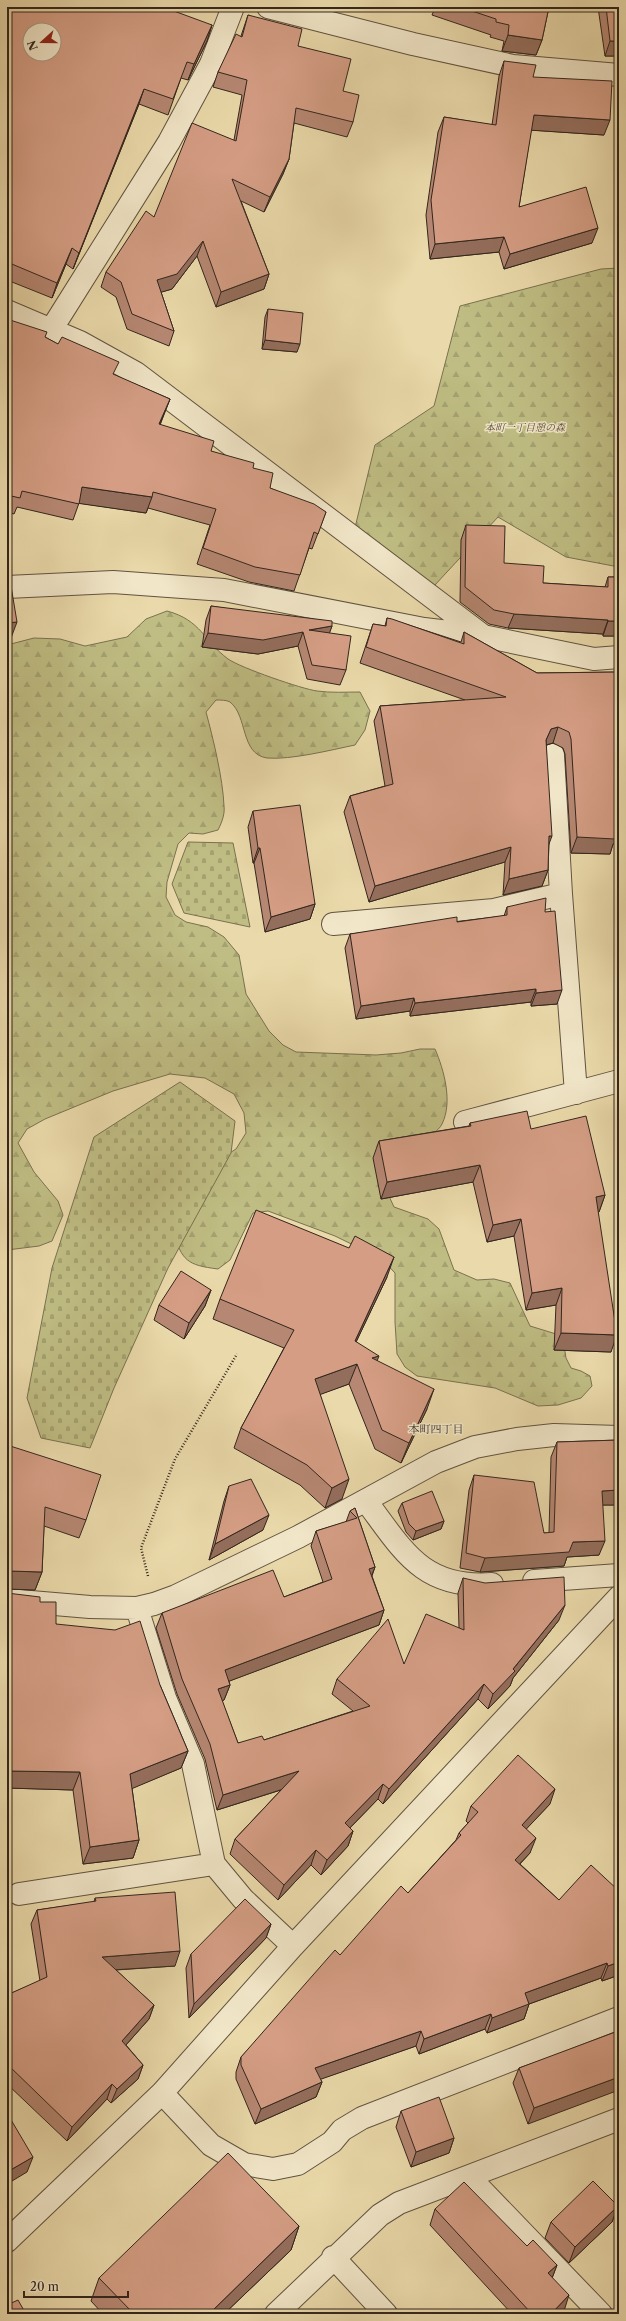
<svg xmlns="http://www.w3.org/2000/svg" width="626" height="2321" font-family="'Libre Caslon Text','Noto Serif JP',serif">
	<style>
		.forest { fill: url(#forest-firs); stroke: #797250 }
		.cemetery { fill: url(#cemetery-stones); stroke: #797250 }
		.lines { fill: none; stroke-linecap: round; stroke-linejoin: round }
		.minor-casing { stroke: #615340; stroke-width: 24 }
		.path { stroke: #33261d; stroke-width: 2.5; stroke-dasharray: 1 2; stroke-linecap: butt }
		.minor { stroke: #f1e6c8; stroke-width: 22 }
		.wall { fill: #b68772; stroke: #33261d }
		.shaded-wall { fill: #946e5c; stroke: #33261d }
		.building { fill: #d49d84; stroke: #33261d; fill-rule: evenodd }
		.labels { text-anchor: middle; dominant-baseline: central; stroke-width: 3; stroke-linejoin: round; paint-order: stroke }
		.park-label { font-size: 10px; font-style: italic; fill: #564c36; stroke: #f1e6c8 }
		.neighbourhood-label { font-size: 11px; fill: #33261d; stroke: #f1e6c8 }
	</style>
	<defs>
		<pattern id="forest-firs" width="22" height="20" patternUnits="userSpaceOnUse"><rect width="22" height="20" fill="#bfbd83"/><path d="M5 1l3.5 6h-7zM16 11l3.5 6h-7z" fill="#a5a271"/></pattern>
		<pattern id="cemetery-stones" width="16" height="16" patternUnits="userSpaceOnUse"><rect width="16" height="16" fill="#bfbd83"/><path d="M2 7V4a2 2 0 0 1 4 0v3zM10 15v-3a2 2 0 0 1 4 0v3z" fill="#a5a271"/></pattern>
	</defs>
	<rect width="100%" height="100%" fill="#ead9aa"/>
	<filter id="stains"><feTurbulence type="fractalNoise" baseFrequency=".005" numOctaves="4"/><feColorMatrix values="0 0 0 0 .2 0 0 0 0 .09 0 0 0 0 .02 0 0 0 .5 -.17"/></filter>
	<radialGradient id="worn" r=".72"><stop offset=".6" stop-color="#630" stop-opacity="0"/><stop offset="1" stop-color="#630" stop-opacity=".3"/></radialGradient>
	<path class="forest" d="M 619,268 L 619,567 L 566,557 L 498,517 L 434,586 L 352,540 L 375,445 L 434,406 L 460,306 L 601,269 Z
		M 167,611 C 201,620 204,641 228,659 C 241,668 302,689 317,691 C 331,693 346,692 360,692 L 370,711 L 365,730 L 355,745 C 331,750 291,760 267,758 C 240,754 248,716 230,702 C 227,700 220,700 216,700 L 206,712 C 213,738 223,779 224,806 C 225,814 222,822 218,830 L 203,834 L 189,833 L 178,844 L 167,882 L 166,897 L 175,915 L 186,922 L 208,927 L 224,937 L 239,955 L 246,994 L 269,1031 L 283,1045 L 296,1052 L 376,1055 L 401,1053 L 420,1049 L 435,1049 C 444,1070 453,1102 442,1124 C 439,1131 429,1135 424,1141 C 411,1157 400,1177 388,1194 L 394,1207 L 428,1219 L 439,1229 L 454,1270 L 477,1280 L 494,1279 L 510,1283 L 530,1326 L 556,1334 L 563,1339 L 566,1358 L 571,1368 L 581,1371 L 590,1376 L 592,1386 L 581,1398 L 558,1405 L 538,1406 L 495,1388 L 417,1376 L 405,1367 L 397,1354 L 395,1322 L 395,1273 L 382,1259 L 335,1236 L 268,1211 L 253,1213 L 230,1260 L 218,1269 C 187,1265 182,1261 173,1231 L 203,1170 L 236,1149 L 246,1133 L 244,1113 L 234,1094 L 205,1078 L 170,1074 L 113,1091 L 45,1119 L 27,1129 L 18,1143 L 34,1172 L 58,1201 L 63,1215 L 52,1241 L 39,1246 L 7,1250 L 7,645 L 34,638 L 60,639 L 85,646 L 127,637 L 146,619 Z"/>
	<path class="cemetery" d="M 188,842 L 233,843 L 250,927 L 184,913 L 172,884 Z
		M 180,1082 L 235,1121 L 231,1153 L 168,1268 L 114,1388 L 90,1448 L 41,1438 L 27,1398 L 52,1268 L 94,1137 Z"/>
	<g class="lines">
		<defs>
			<path id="minor" d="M 268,7 L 413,44 L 513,66 L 619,75
				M 7,311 L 80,342 L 136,373 L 482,635
				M 51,330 L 169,142 L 211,64 L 233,7
				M 7,587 L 113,582 L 224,590 L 424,629 L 483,636 L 594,659 L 619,657
				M 553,755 L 561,894 L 576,1093
				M 333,924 L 494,910 L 561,894
				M 465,1122 L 619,1081
				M 366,1501 C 403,1550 422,1589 492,1584
				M 534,1581 L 619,1575
				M 7,1600 L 90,1607 L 137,1608 L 154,1604 L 176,1596 L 298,1537 L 436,1462 L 475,1447 L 517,1439 L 554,1435 L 619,1437
				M 137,1608 L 165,1698 L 193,1764 L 214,1864 L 243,1899 L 293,1946
				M 19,1894 L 214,1864
				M 162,2093 L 211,2145 L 244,2164 L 273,2169 L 298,2164 L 332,2142 L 342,2130 L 362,2118 L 619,2018
				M 469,2177 L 601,2314
				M 7,2241 L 162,2093 L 293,1946 L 619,1597
				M 333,2257 L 386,2314
				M 276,2314 L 380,2215 L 399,2203 L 619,2119"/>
		</defs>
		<use href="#minor" class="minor-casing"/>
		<path class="path" d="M 148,1576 L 141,1548 L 175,1459 L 237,1354"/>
		<use href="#minor" class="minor"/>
	</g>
	<path class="wall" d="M 7,7 L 212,25 L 207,41 L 188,80 L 181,78 L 168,115 L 139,104 L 73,269 L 66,264 L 52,298 L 7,280 Z
		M 433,7 L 549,7 L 542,40 L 536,55 L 502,51 L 504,41 L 490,37 L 491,35 L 432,15 L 435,8 Z
		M 598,7 L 619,7 L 619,56 L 605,56 Z
		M 248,15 L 298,46 L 343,91 L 353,122 L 347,137 L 294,123 L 289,159 L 283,174 L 264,212 L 241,201 L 269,274 L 264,289 L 216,307 L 197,256 L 172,289 L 161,292 L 174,331 L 169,346 L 127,329 L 116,297 L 101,287 L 106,272 L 154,217 L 234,140 L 242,95 L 213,87 L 218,72 L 241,36 Z
		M 504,61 L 533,77 L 604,135 L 531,130 L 519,207 L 592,243 L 504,269 L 499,252 L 430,259 L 426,215 L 438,132 L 444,117 L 492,125 L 499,76 Z
		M 268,309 L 297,352 L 262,349 L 265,317 Z
		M 7,319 L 45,337 L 114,375 L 170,399 L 160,425 L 211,451 L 253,468 L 270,488 L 326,512 L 312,549 L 309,548 L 294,591 L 249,582 L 197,564 L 210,525 L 148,508 L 146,513 L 79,503 L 73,520 L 17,507 L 14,514 L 7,512 Z
		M 466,525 L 504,563 L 543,583 L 605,587 L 608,577 L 619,577 L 619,636 L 603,636 L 603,634 L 508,628 L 489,624 L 460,602 L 461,540 Z
		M 211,606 L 332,626 L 329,633 L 346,670 L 340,685 L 307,679 L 298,646 L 258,654 L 202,647 L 206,620 Z
		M 387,618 L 461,642 L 464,632 L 537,673 L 619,672 L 613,844 L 610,854 L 571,853 L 565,754 L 563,748 L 553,743 L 546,745 L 549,843 L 548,870 L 542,886 L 503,895 L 505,862 L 369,902 L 344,812 L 350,796 L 385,786 L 374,721 L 380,706 L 465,700 L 360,663 L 373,624 L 385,626 Z
		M 253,811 L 315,904 L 310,919 L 265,932 L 254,863 L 253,863 L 248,827 Z
		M 507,907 L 545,912 L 557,1004 L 531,1006 L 531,1002 L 410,1016 L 410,1011 L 356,1019 L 345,948 L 350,934 L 504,916 Z
		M 470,1123 L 531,1129 L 605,1195 L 599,1212 L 598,1212 L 611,1352 L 554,1350 L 556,1305 L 526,1310 L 514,1236 L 487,1242 L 473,1182 L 381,1199 L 373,1158 L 379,1141 L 469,1126 Z
		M 387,1277 L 356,1342 L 427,1409 L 401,1463 L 375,1449 L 349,1384 L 320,1394 L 342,1499 L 325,1508 L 300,1485 L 234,1448 L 241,1428 L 284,1348 L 213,1319 L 220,1299 Z
		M 211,1290 L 205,1306 L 184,1339 L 154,1320 L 159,1305 Z
		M 619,1440 L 619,1505 L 602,1505 L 599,1555 L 567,1557 L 564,1566 L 480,1572 L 460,1568 L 469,1490 L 474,1475 L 544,1533 L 549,1533 L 551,1457 L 557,1442 Z
		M 7,1445 L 86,1520 L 79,1538 L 44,1526 L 42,1572 L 35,1590 L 7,1589 Z
		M 229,1486 L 263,1530 L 209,1560 L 224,1501 Z
		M 402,1503 L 444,1521 L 441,1529 L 413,1540 L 406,1532 L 398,1511 Z
		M 355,1508 L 375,1567 L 372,1576 L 384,1610 L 379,1625 L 229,1681 L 230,1685 L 224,1700 L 222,1701 L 238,1743 L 264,1740 L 353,1711 L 332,1694 L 337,1679 L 404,1664 L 459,1628 L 458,1593 L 463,1578 L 559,1620 L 513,1678 L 510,1686 L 488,1709 L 478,1699 L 383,1804 L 378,1799 L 350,1828 L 353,1831 L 348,1846 L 321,1875 L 311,1865 L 278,1900 L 230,1854 L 235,1839 L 281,1790 L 217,1810 L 205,1759 L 177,1694 L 156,1628 L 162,1613 L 284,1597 L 323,1582 L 311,1546 L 316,1531 L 346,1522 L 350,1511 Z
		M 7,1593 L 40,1602 L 56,1624 L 160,1685 L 188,1751 L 181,1768 L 132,1788 L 139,1840 L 133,1858 L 83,1864 L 73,1790 L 7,1788 Z
		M 550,1804 L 526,1829 L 530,1853 L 520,1864 L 559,1900 L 619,1891 L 619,1975 L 602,1981 L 601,1978 L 529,2004 L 524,2019 L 487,2033 L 485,2029 L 419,2054 L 416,2046 L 320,2079 L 322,2082 L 316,2097 L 255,2124 L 236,2079 L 236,2072 L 241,2057 L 340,1955 L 408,1893 L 456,1840 L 459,1833 L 468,1823 L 466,1821 L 471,1806 Z
		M 95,1898 L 175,1966 L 116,1970 L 154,2005 L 149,2019 L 126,2045 L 143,2065 L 138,2079 L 111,2103 L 107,2099 L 67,2141 L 7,2084 L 7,1995 L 40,1981 L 31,1924 L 37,1910 L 94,1902 Z
		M 271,1924 L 266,1938 L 189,2018 L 186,1968 L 191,1954 Z
		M 619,2033 L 528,2124 L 513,2083 L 519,2068 Z
		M 401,2111 L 454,2138 L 449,2153 L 411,2167 L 396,2127 Z
		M 618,2206 L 612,2222 L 569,2263 L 545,2238 L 551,2222 Z
		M 435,2209 L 527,2246 L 557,2265 L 552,2278 L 564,2311 L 561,2314 L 512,2314 L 430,2225 Z
		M 299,2226 L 291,2250 L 224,2314 L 103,2314 L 91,2301 L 99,2278 Z
		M 619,2285 L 619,2300 L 615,2296 Z"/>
	<path class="shaded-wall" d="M 212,25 L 207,41 L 188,80 L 194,64 Z
		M 508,35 L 542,40 L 536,55 L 502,51 Z
		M 610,41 L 619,41 L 619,56 L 605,56 Z
		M 144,89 L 139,104 L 73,269 L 79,253 Z
		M 534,115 L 610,120 L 604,135 L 528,130 Z
		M 289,159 L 283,174 L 264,212 L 270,197 Z
		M 598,228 L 592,243 L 504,269 L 510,254 Z
		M 504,237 L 499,252 L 430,259 L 435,244 Z
		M 203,241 L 197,256 L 172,289 L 152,295 L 157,280 Z
		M 72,248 L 66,264 L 52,298 L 57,283 Z
		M 269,274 L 264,289 L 216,307 L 221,292 Z
		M 265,340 L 300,344 L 297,352 L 262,349 Z
		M 170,399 L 164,414 L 154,440 L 159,424 Z
		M 82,487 L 152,497 L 146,513 L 76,503 Z
		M 514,614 L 608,620 L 603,634 L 508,628 Z
		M 608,621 L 619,621 L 619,636 L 603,636 Z
		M 17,622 L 11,638 L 7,638 L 7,623 Z
		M 332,626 L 327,640 L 309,630 Z
		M 303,632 L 298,646 L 258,654 L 202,647 L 208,633 Z
		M 558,727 L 553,743 L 546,745 L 546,740 L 551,729 Z
		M 616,829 L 619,829 L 619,844 L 613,844 L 610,854 L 571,853 L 577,837 Z
		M 549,836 L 552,836 L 546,852 Z
		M 511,847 L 505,862 L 369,902 L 375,886 Z
		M 258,848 L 260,848 L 254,863 L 253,863 Z
		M 548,870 L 542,886 L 503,895 L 509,879 Z
		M 315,904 L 310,919 L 265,932 L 271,917 Z
		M 536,989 L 531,1002 L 410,1016 L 415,1003 Z
		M 562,990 L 557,1004 L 531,1006 L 536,993 Z
		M 414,998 L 410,1011 L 356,1019 L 361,1006 Z
		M 480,1165 L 473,1182 L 381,1199 L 387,1182 Z
		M 605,1195 L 599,1212 L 589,1214 L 596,1197 Z
		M 521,1219 L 514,1236 L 487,1242 L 493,1225 Z
		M 394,1257 L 387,1277 L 347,1361 L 355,1341 Z
		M 562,1288 L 556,1305 L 526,1310 L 532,1293 Z
		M 211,1290 L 205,1306 L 184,1339 L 189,1323 Z
		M 561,1333 L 617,1335 L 611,1352 L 554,1350 Z
		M 379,1356 L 371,1376 L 372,1358 Z
		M 357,1364 L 349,1384 L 308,1399 L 315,1379 Z
		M 434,1389 L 427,1409 L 401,1463 L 409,1443 Z
		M 349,1479 L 342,1499 L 325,1508 L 332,1488 Z
		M 619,1490 L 619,1505 L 596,1505 L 602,1491 Z
		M 269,1515 L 263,1530 L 209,1560 L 215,1544 Z
		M 444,1521 L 441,1529 L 413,1540 L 416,1531 Z
		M 605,1541 L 599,1555 L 567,1557 L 564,1566 L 480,1572 L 485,1558 L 573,1542 Z
		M 375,1567 L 369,1582 L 369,1569 Z
		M 8,1571 L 42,1572 L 35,1590 L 7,1589 L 7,1572 Z
		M 565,1605 L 559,1620 L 513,1678 L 510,1686 L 488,1709 L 493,1694 Z
		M 384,1610 L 379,1625 L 219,1685 L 225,1670 Z
		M 484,1684 L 478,1699 L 383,1804 L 389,1789 Z
		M 230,1685 L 224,1700 L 213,1704 L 218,1689 Z
		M 188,1751 L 181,1768 L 124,1792 L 130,1774 Z
		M 7,1771 L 80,1772 L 73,1790 L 7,1788 Z
		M 299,1771 L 293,1786 L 217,1810 L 223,1795 Z
		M 383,1784 L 378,1799 L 340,1838 L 345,1823 Z
		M 555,1789 L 550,1804 L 516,1840 L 522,1825 Z
		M 353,1831 L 348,1846 L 321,1875 L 327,1860 Z
		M 536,1838 L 530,1853 L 510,1874 L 515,1860 Z
		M 139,1840 L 133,1858 L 83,1864 L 90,1847 Z
		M 316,1850 L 311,1865 L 278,1900 L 284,1885 Z
		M 271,1924 L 266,1938 L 189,2018 L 194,2004 Z
		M 180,1951 L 175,1966 L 96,1971 L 102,1957 Z
		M 619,1962 L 619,1975 L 602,1981 L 608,1966 Z
		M 607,1963 L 601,1978 L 529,2004 L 524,2019 L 487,2033 L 492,2018 L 525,1993 Z
		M 154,2005 L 149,2019 L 117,2055 L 122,2041 Z
		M 491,2014 L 485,2029 L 419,2054 L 424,2039 Z
		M 421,2031 L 416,2046 L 310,2083 L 315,2068 Z
		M 143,2065 L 138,2079 L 111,2103 L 117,2089 Z
		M 619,2077 L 619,2090 L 528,2124 L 534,2108 Z
		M 322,2082 L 316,2097 L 255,2124 L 261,2109 Z
		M 112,2084 L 107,2099 L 67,2141 L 72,2127 Z
		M 454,2138 L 449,2153 L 411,2167 L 416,2152 Z
		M 33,2157 L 27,2172 L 7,2184 L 7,2172 Z
		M 618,2206 L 612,2222 L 569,2263 L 575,2247 Z
		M 299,2226 L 291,2250 L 224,2314 L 209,2314 Z
		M 557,2265 L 551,2281 L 548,2273 Z
		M 569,2295 L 564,2311 L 561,2314 L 551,2314 Z"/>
	<path class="building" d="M 7,7 L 163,7 L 212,25 L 194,64 L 187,62 L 173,99 L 144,89 L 79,253 L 72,248 L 57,283 L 7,262 ZM 30,30 L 54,30 L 54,54 L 30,54 Z
		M 460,7 L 549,7 L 542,40 L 508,35 L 509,25 L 496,22 L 496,19 Z
		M 606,7 L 619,7 L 619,41 L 610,41 Z
		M 248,15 L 302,29 L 298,46 L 351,59 L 343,91 L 359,95 L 353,122 L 296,108 L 289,159 L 270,197 L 232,179 L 269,274 L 221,292 L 203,241 L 177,274 L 157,280 L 174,331 L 132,314 L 121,282 L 106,272 L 146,211 L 154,217 L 192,123 L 236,141 L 247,80 L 218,72 L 236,34 L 242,37 Z
		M 504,61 L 536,65 L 533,77 L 612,81 L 610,120 L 534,115 L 519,207 L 586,187 L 598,228 L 510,254 L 504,237 L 435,244 L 431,200 L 444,117 L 496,125 Z
		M 268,309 L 303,313 L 300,344 L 265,340 Z
		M 7,319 L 47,332 L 45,337 L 58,344 L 62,337 L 119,362 L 113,374 L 170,399 L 159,424 L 214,441 L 211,451 L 254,463 L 253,468 L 273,473 L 270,488 L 314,504 L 326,512 L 318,534 L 314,532 L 300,575 L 255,567 L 203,548 L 216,509 L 153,492 L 152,497 L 82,487 L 79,504 L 22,491 L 20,498 L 7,495 Z
		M 466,525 L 505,526 L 504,563 L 544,566 L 543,583 L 608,587 L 608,577 L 619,577 L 619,621 L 608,621 L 608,620 L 514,614 L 494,610 L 465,587 Z
		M 11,586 L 17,622 L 7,623 L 7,587 Z
		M 211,606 L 332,621 L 332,626 L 309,630 L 351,636 L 346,670 L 312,665 L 303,632 L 263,640 L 208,633 Z
		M 387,618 L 392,619 L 464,644 L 464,632 L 537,673 L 619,672 L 619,829 L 616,829 L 615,839 L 577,837 L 571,739 L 569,732 L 558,727 L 551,729 L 546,740 L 552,836 L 549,836 L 548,870 L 509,879 L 511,847 L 375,886 L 350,796 L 393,784 L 380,706 L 506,697 L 366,647 L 373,624 L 386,626 Z
		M 300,805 L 315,904 L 271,917 L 260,848 L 258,848 L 253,811 Z
		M 546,898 L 545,912 L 555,911 L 562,990 L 536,993 L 536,989 L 415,1003 L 414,998 L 361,1006 L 350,934 L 457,917 L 457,922 L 507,915 L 507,907 Z
		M 527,1111 L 531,1129 L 586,1116 L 605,1195 L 596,1197 L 617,1335 L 561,1333 L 562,1288 L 532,1293 L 521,1219 L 493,1225 L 480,1165 L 387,1182 L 379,1141 L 471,1126 L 470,1123 Z
		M 256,1210 L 349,1248 L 355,1236 L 394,1257 L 355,1341 L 379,1356 L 372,1358 L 434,1389 L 409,1443 L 382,1430 L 357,1364 L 315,1379 L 349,1479 L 332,1488 L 307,1465 L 241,1428 L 294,1330 L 220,1299 Z
		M 181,1271 L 211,1290 L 189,1323 L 159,1305 Z
		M 619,1440 L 619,1490 L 602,1491 L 605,1541 L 573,1542 L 569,1552 L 485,1558 L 466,1553 L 474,1475 L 534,1482 L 544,1533 L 554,1532 L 557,1442 Z
		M 7,1445 L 101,1475 L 86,1520 L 45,1507 L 42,1572 L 8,1571 L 7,1572 Z
		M 251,1479 L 269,1515 L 215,1544 L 229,1486 Z
		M 432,1491 L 444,1521 L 416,1531 L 409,1524 L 402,1503 Z
		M 355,1508 L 375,1567 L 369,1569 L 384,1610 L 225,1670 L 230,1685 L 218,1689 L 238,1743 L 262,1736 L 264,1740 L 370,1706 L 337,1679 L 388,1619 L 404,1664 L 426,1614 L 464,1630 L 463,1578 L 485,1583 L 564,1577 L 565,1605 L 513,1669 L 515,1671 L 493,1694 L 484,1684 L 389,1789 L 383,1784 L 345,1823 L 353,1831 L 327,1860 L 316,1850 L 284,1885 L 235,1839 L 299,1771 L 223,1795 L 210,1744 L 182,1679 L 162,1613 L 273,1570 L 284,1597 L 332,1579 L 316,1531 L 357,1518 L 350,1511 Z
		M 7,1593 L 40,1597 L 40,1602 L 56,1602 L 56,1624 L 115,1630 L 140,1621 L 160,1685 L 188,1751 L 130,1774 L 139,1840 L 90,1847 L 80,1772 L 7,1771 Z
		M 518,1755 L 555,1789 L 522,1825 L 536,1838 L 515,1860 L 559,1900 L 591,1865 L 619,1891 L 619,1962 L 608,1966 L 607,1963 L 525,1993 L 529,2004 L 492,2018 L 491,2014 L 424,2039 L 421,2031 L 315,2068 L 322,2082 L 261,2109 L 241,2065 L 241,2057 L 335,1950 L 340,1955 L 401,1886 L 408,1893 L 461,1835 L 459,1833 L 478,1812 L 471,1806 Z
		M 175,1892 L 180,1951 L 102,1957 L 154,2005 L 122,2041 L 143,2065 L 117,2089 L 112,2084 L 72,2127 L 7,2064 L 7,1995 L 47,1977 L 37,1910 L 96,1901 L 95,1898 Z
		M 245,1899 L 271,1924 L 194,2004 L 191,1954 Z
		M 618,2031 L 619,2033 L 619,2077 L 534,2108 L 519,2068 Z
		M 439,2097 L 454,2138 L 416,2152 L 401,2111 Z
		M 7,2113 L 33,2157 L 7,2172 Z
		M 228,2153 L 299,2226 L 209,2314 L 134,2314 L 99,2278 Z
		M 593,2181 L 618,2206 L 575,2247 L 551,2222 Z
		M 464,2182 L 527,2246 L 533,2240 L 557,2265 L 548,2273 L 569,2295 L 551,2314 L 532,2314 L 435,2209 Z
		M 18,2300 L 26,2314 L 7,2314 L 7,2305 Z"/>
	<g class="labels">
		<g class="park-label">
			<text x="525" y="427">本町一丁目憩の森</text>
		</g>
		<g class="neighbourhood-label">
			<text x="436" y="1429">本町四丁目</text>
		</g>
	</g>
	<rect width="626" height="2321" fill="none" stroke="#ead9aa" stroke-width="24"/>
	<rect x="8" y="8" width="610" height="2305" fill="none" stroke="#33261d" stroke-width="2"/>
	<rect x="12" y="12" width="602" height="2297" fill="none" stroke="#33261d"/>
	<g transform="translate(42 42) rotate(249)"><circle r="19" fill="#f1e6c8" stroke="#a59984"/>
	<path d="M0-3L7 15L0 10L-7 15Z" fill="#8f2418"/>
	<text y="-6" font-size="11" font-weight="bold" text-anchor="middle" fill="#33261d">N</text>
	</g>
	<path d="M24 2291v6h104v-6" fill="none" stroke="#33261d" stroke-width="2"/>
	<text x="30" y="2291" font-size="12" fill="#33261d" stroke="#f1e6c8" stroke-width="3" paint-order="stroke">20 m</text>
	<rect width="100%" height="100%" filter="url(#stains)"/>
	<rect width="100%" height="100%" fill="url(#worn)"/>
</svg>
